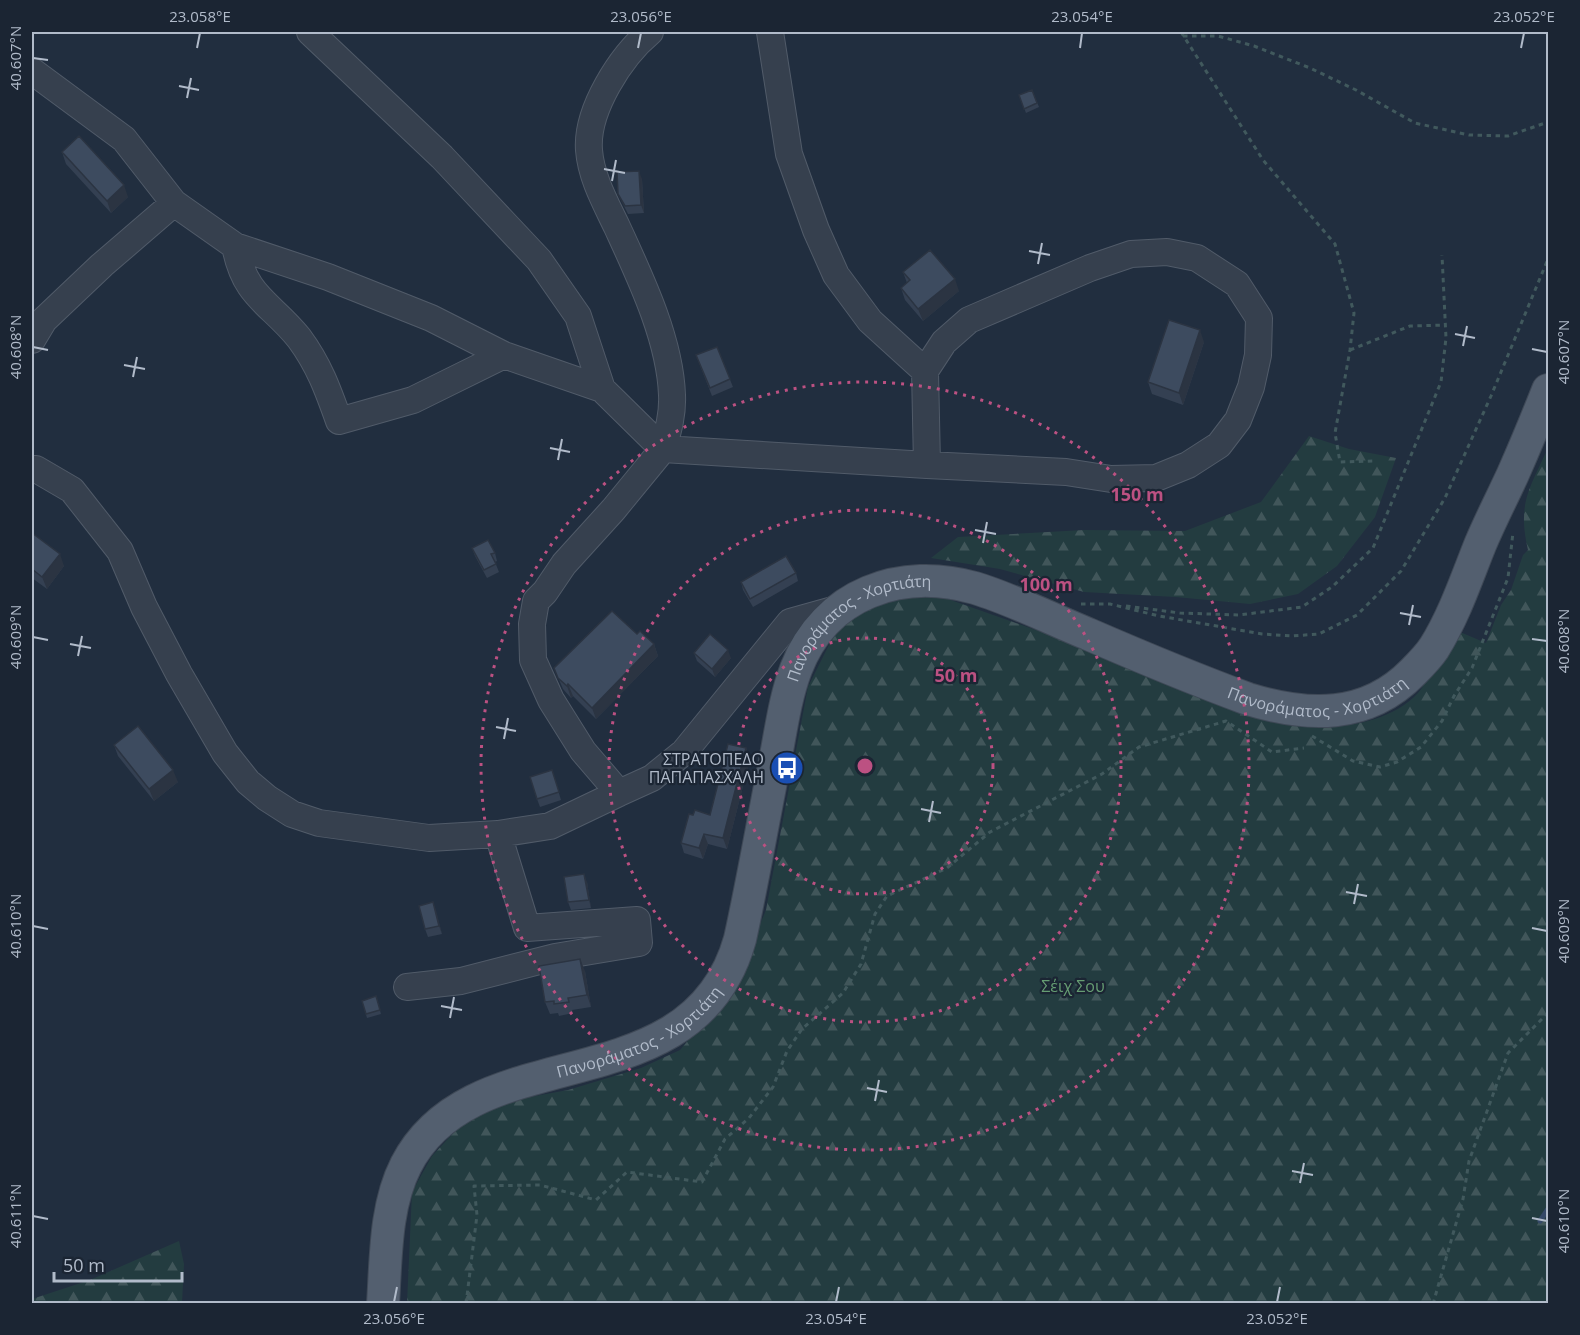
<svg xmlns="http://www.w3.org/2000/svg" width="1580" height="1335" font-family="'Open Sans',sans-serif">
	<style>
		.forest { fill: url(#forest-firs) }
		.lines { fill: none; stroke-linecap: round; stroke-linejoin: round }
		.stream { stroke: #344867; stroke-width: 5 }
		.minor-casing { stroke: #515b69; stroke-width: 28 }
		.major-casing { stroke: #3f4957; stroke-width: 34 }
		.path { stroke: #41595d; stroke-width: 3; stroke-dasharray: 4.5 4.5; stroke-linecap: butt }
		.minor { stroke: #36404e; stroke-width: 26 }
		.major { stroke: #535f6f; stroke-width: 32 }
		.wall { fill: #344052 }
		.shaded-wall { fill: #2b3442 }
		.building { fill: #3d4b5f; stroke: #2b3442; stroke-width: 1.5 }
		.ticks { fill: none; stroke: #b1bbca; stroke-width: 2 }
		.ring { fill: none; stroke: #bc5182; stroke-width: 3; stroke-dasharray: 3 6 }
		.labels { text-anchor: middle; dominant-baseline: central; stroke-width: 4.5; stroke-linejoin: round; paint-order: stroke }
		.street-label { font-size: 16px; fill: #b1bbca; stroke: #1b2533 }
		.poi-label { font-size: 16px; fill: #b1bbca; stroke: #1b2533; text-anchor: end }
		.park-label { font-size: 16px; fill: #669d73; stroke: #1b2533 }
		.centre { fill: #bc5182; stroke: #1b2533; stroke-width: 3 }
		.ring-label { font-size: 18px; text-anchor: middle; font-weight: bold; fill: #bc5182; stroke: #1b2533; stroke-width: 4.5; stroke-linejoin: round; paint-order: stroke }
		.neatline { fill: none; stroke: #b1bbca; stroke-width: 2 }
		.ticks-label { font-size: 15px; text-anchor: middle; fill: #b1bbca }
	</style>
	<defs>
		<pattern id="forest-firs" width="22" height="20" patternUnits="userSpaceOnUse" patternTransform="scale(1.5)"><rect width="22" height="20" fill="#233c40"/><path d="M5 1l3.5 6h-7zM16 11l3.5 6h-7z" fill="#41565a"/></pattern>
	</defs>
	<rect width="100%" height="100%" fill="#212e3f"/>
	<path class="forest" d="M 1309,436 L 1349,449 L 1396,458 L 1375,517 L 1337,566 L 1298,594 L 1250,604 L 1176,597 L 1084,592 L 1000,569 L 931,558 L 958,537 L 1084,530 L 1185,531 L 1261,502 Z
		M 1548,448 L 1548,1303 L 407,1304 L 412,1192 L 432,1156 L 459,1127 L 502,1102 L 568,1090 L 641,1068 L 680,1050 L 735,985 L 766,910 L 808,687 L 830,643 L 840,628 L 850,619 L 869,608 L 892,600 L 914,596 L 945,598 L 1076,644 L 1270,721 C 1315,732 1384,730 1418,693 C 1422,689 1425,682 1428,677 C 1438,662 1449,647 1460,632 L 1486,643 L 1501,605 L 1511,590 L 1523,555 L 1528,550 C 1517,503 1530,488 1548,448 Z
		M 179,1241 L 184,1264 L 182,1303 L 32,1303 L 32,1299 L 90,1280 Z"/>
	<g class="lines">
		<path class="stream" d="M 1540,1221 L 1548,1209"/>
		<defs>
			<path id="minor" d="M 310,32 L 442,157 L 539,260 L 578,316 L 602,389 L 663,449 C 668,431 673,414 672,395 C 670,339 640,277 617,227 C 605,202 591,177 589,150 C 586,110 621,56 650,32
				M 770,32 L 789,154 L 816,230 L 836,275 L 870,321 L 925,371 L 927,465 L 663,449 L 613,510 L 564,564 L 545,592 L 536,601 L 532,624 L 533,660 L 551,700 L 583,751 L 619,793 L 652,778 L 684,752 L 790,622 L 840,608
				M 32,71 L 124,139 L 174,203
				M 235,246 C 245,298 270,302 299,338 C 319,365 328,390 339,421 L 413,400 L 504,355
				M 32,340 L 44,320 L 102,265 L 174,203 L 235,246 L 328,277 L 431,318 L 504,355 L 602,389
				M 925,371 L 944,342 L 969,320 L 1090,268 L 1131,254 L 1167,252 L 1197,258 L 1237,284 L 1259,318 L 1258,355 L 1251,387 L 1238,420 L 1219,445 L 1188,465 L 1156,478 L 1111,479 L 1066,472 L 927,465
				M 32,469 L 36,469 L 72,490 L 120,551 L 144,607 L 179,674 L 225,753 L 248,782 L 267,798 L 292,814 L 319,823 L 429,838 L 498,834 L 550,826 L 619,793
				M 407,987 L 461,981 L 555,957 L 639,943 L 637,920 L 527,928 L 498,834"/>
			<g id="major">
				<path id="s1" d="M 383,1304 C 386,1258 385,1206 406,1165 C 474,1032 693,1109 740,939 C 753,880 763,821 775,761 C 781,730 785,698 796,669 C 825,593 901,567 975,588 C 1014,600 1051,619 1088,634 C 1141,657 1194,679 1248,699 C 1307,717 1366,720 1413,672 C 1420,665 1428,657 1434,648 C 1454,616 1466,580 1480,545 C 1490,521 1502,498 1513,474 C 1525,447 1537,418 1548,390"/>
			</g>
		</defs>
		<use href="#minor" class="minor-casing"/>
		<use href="#major" class="major-casing"/>
		<path class="path" d="M 1181,32 L 1263,160 L 1335,244 L 1354,313 L 1350,350 L 1335,433 L 1340,462 L 1373,461
			M 1183,36 L 1218,36 L 1254,46 L 1310,68 L 1356,90 L 1415,123 L 1469,135 L 1508,136 L 1548,122
			M 1350,350 L 1410,326 L 1446,325
			M 1081,604 L 1110,604 L 1159,616 L 1262,634 L 1292,636 L 1319,634 L 1357,615 L 1401,571 L 1445,498 L 1491,396 L 1548,259
			M 1126,606 L 1180,613 L 1239,615 L 1302,607 L 1332,587 L 1373,548 L 1441,382 L 1446,338 L 1442,255
			M 1312,736 L 1353,761 L 1380,767 L 1397,762 L 1421,747 L 1442,721 L 1454,696 L 1472,668 L 1508,578 L 1513,532
			M 467,1296 L 476,1304
			M 466,1304 L 477,1215 L 474,1186 L 540,1185 L 596,1200 L 627,1172 L 702,1182 L 725,1139 L 749,1118 L 773,1087 L 787,1051 L 802,1029 L 843,993 L 861,964 L 875,914 L 887,896 L 947,868 L 990,832 L 1102,774 L 1139,747 L 1226,721 L 1272,752 L 1304,748
			M 1433,1304 L 1463,1199 L 1469,1161 L 1508,1053 L 1548,1013"/>
		<use href="#minor" class="minor"/>
		<use href="#major" class="major"/>
	</g>
	<path class="wall" d="M 1032,90 L 1039,107 L 1026,113 L 1019,95 Z
		M 62,152 L 128,197 L 111,213 L 66,164 Z
		M 642,179 L 644,213 L 628,214 L 618,194 Z
		M 903,272 L 959,291 L 923,321 L 905,300 L 901,288 L 907,283 Z
		M 1204,342 L 1183,405 L 1152,394 L 1148,382 Z
		M 717,347 L 733,387 L 712,396 L 696,355 Z
		M 32,533 L 64,566 L 47,589 L 32,578 Z
		M 472,548 L 495,553 L 497,561 L 495,562 L 499,572 L 487,578 L 475,556 Z
		M 796,573 L 798,581 L 753,607 L 743,590 L 741,582 Z
		M 637,634 L 654,644 L 658,656 L 596,719 L 573,696 L 571,698 L 563,689 L 554,668 Z
		M 694,653 L 731,658 L 715,677 L 697,661 Z
		M 114,745 L 178,782 L 154,801 L 118,756 Z
		M 746,748 L 750,759 L 727,849 L 708,844 L 703,859 L 684,853 L 681,843 L 693,815 L 710,815 Z
		M 552,770 L 561,800 L 540,807 L 537,799 Z
		M 587,882 L 591,908 L 571,910 L 568,902 Z
		M 433,902 L 442,934 L 428,937 L 425,929 Z
		M 585,971 L 591,1007 L 572,1010 L 573,1013 L 559,1016 L 558,1013 L 550,1014 L 545,1002 Z
		M 376,996 L 381,1014 L 367,1018 L 362,1001 Z"/>
	<path class="shaded-wall" d="M 639,171 L 642,179 L 644,213 L 641,205 Z
		M 124,185 L 128,197 L 111,213 L 107,201 Z
		M 955,279 L 959,291 L 923,321 L 918,309 Z
		M 1200,330 L 1204,342 L 1183,405 L 1179,393 Z
		M 60,554 L 64,566 L 47,589 L 42,577 Z
		M 654,644 L 658,656 L 596,719 L 592,708 Z
		M 728,650 L 731,658 L 715,677 L 712,669 Z
		M 568,684 L 573,696 L 571,698 L 567,686 Z
		M 746,748 L 750,759 L 727,849 L 723,838 Z
		M 173,770 L 178,782 L 154,801 L 149,789 Z
		M 704,834 L 708,844 L 703,859 L 699,848 Z
		M 584,874 L 587,882 L 591,908 L 589,900 Z
		M 433,902 L 436,910 L 442,934 L 439,926 Z
		M 580,959 L 585,971 L 591,1007 L 587,995 Z"/>
	<path class="building" d="M 1032,90 L 1037,103 L 1024,109 L 1019,95 Z
		M 79,136 L 124,185 L 107,201 L 62,152 Z
		M 639,171 L 641,205 L 625,206 L 618,194 L 617,172 Z
		M 930,250 L 955,279 L 918,309 L 901,288 L 910,280 L 903,272 Z
		M 1169,320 L 1200,330 L 1179,393 L 1148,382 Z
		M 717,347 L 730,379 L 710,388 L 696,355 Z
		M 32,533 L 60,554 L 42,577 L 32,569 Z
		M 488,540 L 495,553 L 491,554 L 496,564 L 484,570 L 472,548 Z
		M 786,556 L 796,573 L 750,599 L 741,582 Z
		M 612,611 L 637,634 L 640,631 L 654,644 L 592,708 L 568,684 L 567,686 L 558,678 L 554,668 Z
		M 710,634 L 728,650 L 712,669 L 694,653 Z
		M 138,726 L 173,770 L 149,789 L 114,745 Z
		M 728,744 L 746,748 L 723,838 L 704,834 L 699,848 L 681,843 L 689,814 L 693,815 L 695,810 L 710,815 Z
		M 552,770 L 559,792 L 537,799 L 530,777 Z
		M 584,874 L 589,900 L 568,902 L 564,877 Z
		M 433,902 L 439,926 L 425,929 L 419,906 Z
		M 580,959 L 587,995 L 568,998 L 569,1002 L 554,1004 L 554,1001 L 545,1002 L 539,966 Z
		M 376,996 L 380,1010 L 366,1014 L 362,1001 Z"/>
	<path class="ticks" d="M 197,48 L 200,33M 638,48 L 641,33M 1080,48 L 1082,33M 1521,48 L 1524,33M 33,58 L 48,60M 179,86 L 199,90M 187,98 L 191,78M 604,169 L 625,173M 612,181 L 616,160M 1029,251 L 1050,255M 1038,264 L 1042,243M 1455,334 L 1475,338M 1463,346 L 1467,326M 33,347 L 48,350M 1532,349 L 1547,352M 124,365 L 145,369M 133,377 L 137,357M 550,448 L 570,452M 558,460 L 562,439M 975,530 L 996,534M 983,543 L 987,522M 1400,613 L 1421,617M 1409,625 L 1413,605M 33,637 L 48,640M 1532,639 L 1547,641M 70,644 L 91,648M 78,656 L 82,636M 496,727 L 516,731M 504,739 L 508,718M 921,809 L 941,813M 929,822 L 933,801M 1346,892 L 1367,896M 1354,904 L 1358,884M 33,926 L 48,929M 1532,928 L 1547,931M 441,1006 L 462,1010M 450,1018 L 454,997M 867,1088 L 887,1092M 875,1101 L 879,1080M 1292,1171 L 1313,1175M 1300,1183 L 1304,1163M 33,1216 L 48,1219M 1532,1218 L 1547,1221M 394,1302 L 397,1287M 836,1302 L 839,1287M 1277,1302 L 1280,1287"/>
	<g class="ring">
		<circle cx="865" cy="766" r="128"/>
		<circle cx="865" cy="766" r="256"/>
		<circle cx="865" cy="766" r="384"/>
	</g>
	<defs>
		<symbol id="bus-disc" viewBox="-11 -11 22 22"><circle r="9.5" fill="#1a4fb4" stroke="#1b2533"/><path d="M-5-6H5V4H4V6H2V4H-2V6H-4V4H-5ZM-3.5-4V0h7V-4ZM-3.5 1.2v1.5H-2V1.2ZM2 1.2v1.5H3.5V1.2Z" fill="#fff"/></symbol>
	</defs>
	<g fill-rule="evenodd">
		<use href="#bus-disc" x="768" y="749" width="38" height="38"/>
	</g>
	<g class="labels">
		<g class="street-label">
			<text stroke="none"><textPath href="#s1" startOffset="921">Πανοράματος - Χορτιάτη</textPath></text>
			<text stroke="none"><textPath href="#s1" startOffset="1425">Πανοράματος - Χορτιάτη</textPath></text>
			<text stroke="none"><textPath href="#s1" startOffset="418">Πανοράματος - Χορτιάτη</textPath></text>
		</g>
		<g class="poi-label">
			<text x="764" y="759">ΣΤΡΑΤΟΠΕΔΟ<tspan x="764" dy="18">ΠΑΠΑΠΑΣΧΑΛΗ</tspan></text>
		</g>
		<g class="park-label">
			<text x="1073" y="986">Σέιχ Σου</text>
		</g>
	</g>
	<circle cx="865" cy="766" r="9" class="centre"/>
	<g class="ring-label">
		<text x="1137" y="501">150 m</text>
		<text x="1046" y="591">100 m</text>
		<text x="956" y="682">50 m</text>
	</g>
	<rect width="1580" height="1335" fill="none" stroke="#1b2533" stroke-width="66"/>
	<path d="M54 1272v9h128v-9" fill="none" stroke="#b1bbca" stroke-width="3"/>
	<text x="63" y="1272" font-size="18" fill="#b1bbca" stroke="#1b2533" stroke-width="4.5" paint-order="stroke">50 m</text>
	<rect x="33" y="33" width="1514" height="1269" class="neatline"/>
	<g class="ticks-label">
		<text x="200" y="22">23.058°E</text>
		<text x="641" y="22">23.056°E</text>
		<text x="1082" y="22">23.054°E</text>
		<text x="1524" y="22">23.052°E</text>
		<text transform="translate(16 58) rotate(-90)" y="5">40.607°N</text>
		<text transform="translate(16 347) rotate(-90)" y="5">40.608°N</text>
		<text transform="translate(1564 352) rotate(-90)" y="5">40.607°N</text>
		<text transform="translate(16 637) rotate(-90)" y="5">40.609°N</text>
		<text transform="translate(1564 641) rotate(-90)" y="5">40.608°N</text>
		<text transform="translate(16 926) rotate(-90)" y="5">40.610°N</text>
		<text transform="translate(1564 931) rotate(-90)" y="5">40.609°N</text>
		<text transform="translate(16 1216) rotate(-90)" y="5">40.611°N</text>
		<text transform="translate(1564 1221) rotate(-90)" y="5">40.610°N</text>
		<text x="394" y="1324">23.056°E</text>
		<text x="836" y="1324">23.054°E</text>
		<text x="1277" y="1324">23.052°E</text>
	</g>
</svg>
